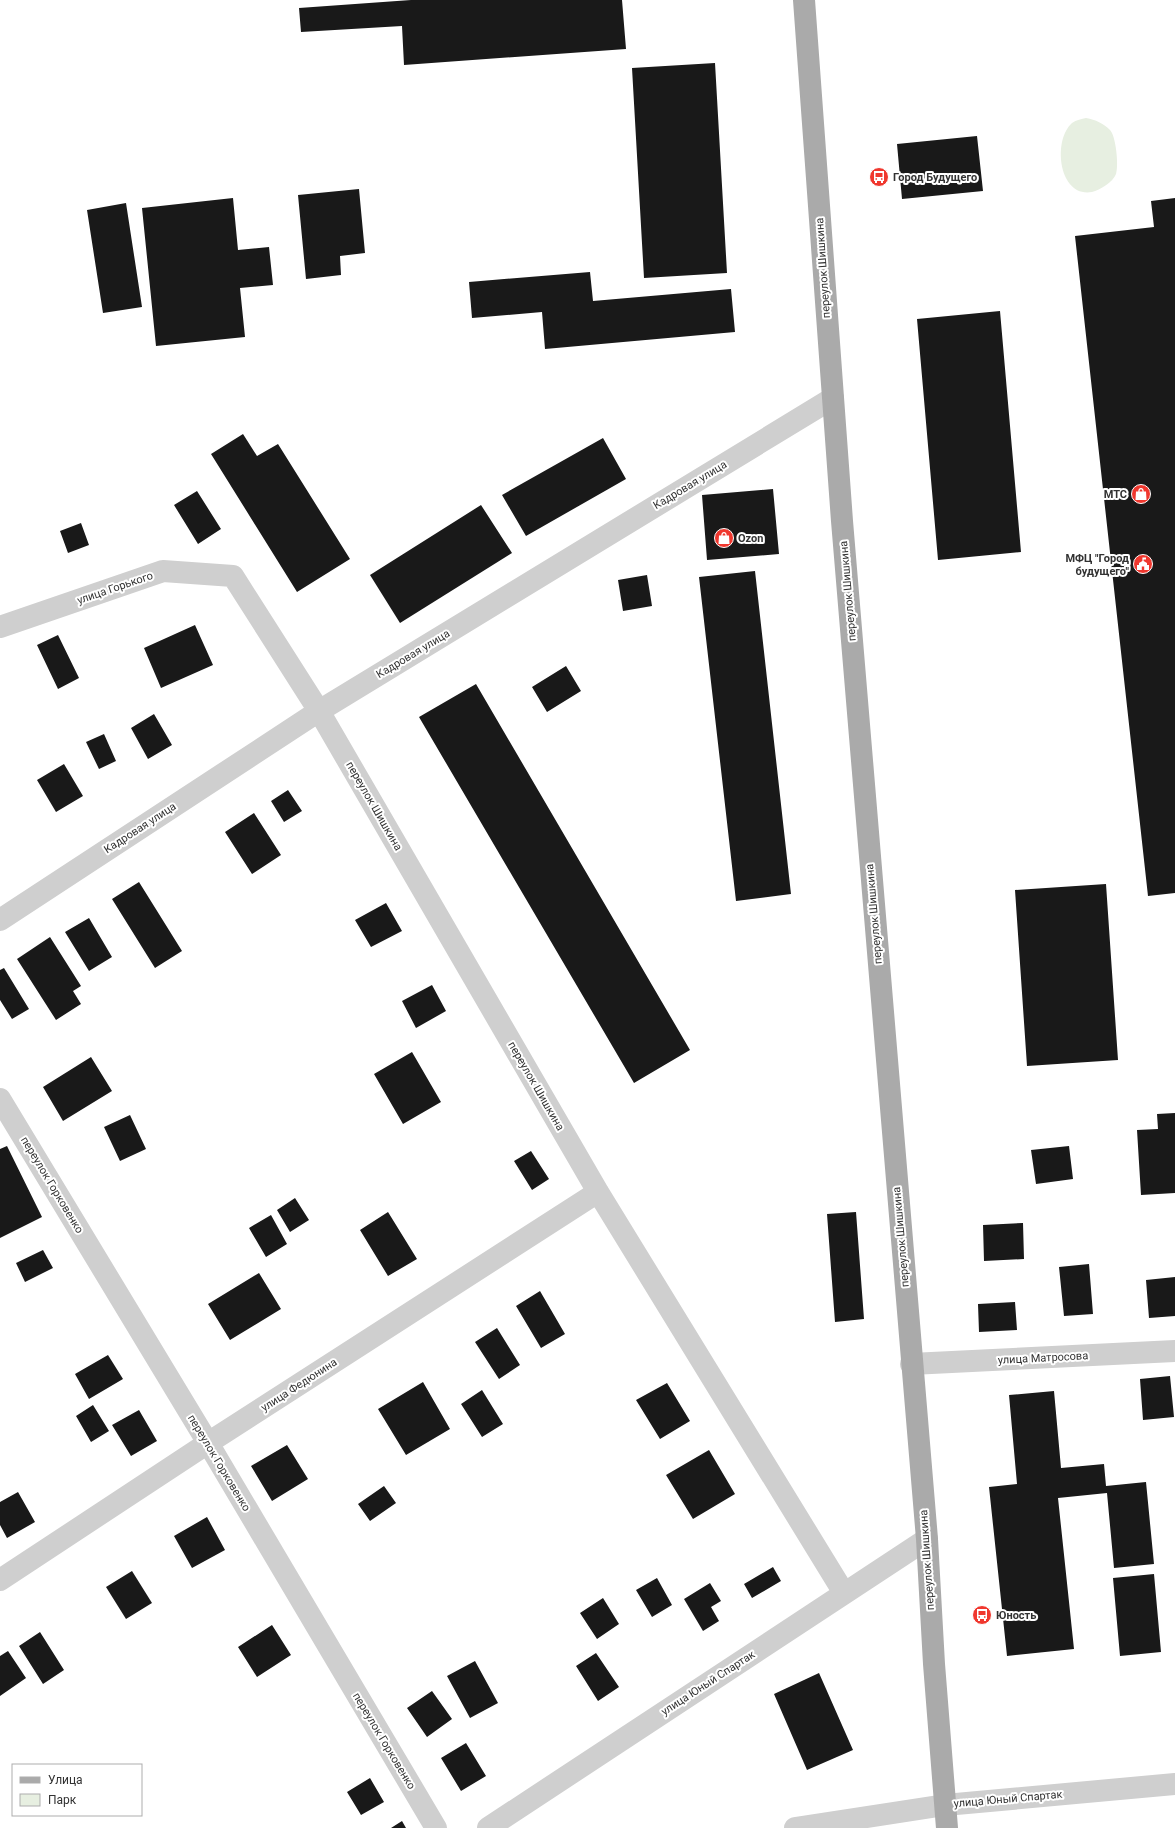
<svg xmlns="http://www.w3.org/2000/svg" width="1175" height="1828" font-family="Roboto,sans-serif">
	<style>
		.green { fill: #e7efe1 }
		.building { fill: #191919 }
		.lines { fill: none; stroke-linecap: round; stroke-linejoin: round }
		.minor { stroke: #cfcfcf; stroke-width: 22 }
		.major { stroke: #aaa; stroke-width: 22 }
		.labels { text-anchor: middle; dominant-baseline: central; stroke-width: 4; stroke-linejoin: round; paint-order: stroke }
		.poi-label { font-size: 11px; font-weight: bold; fill: #323232; stroke: #fff; text-anchor: start }
		.street-label { font-size: 11px; fill: #323232; stroke: #fff }
	</style>
	<rect width="100%" height="100%" fill="#fff"/>
	<path class="green" d="M 1086,118 C 1096,120 1103,123 1110,130 C 1116,136 1119,166 1116,174 C 1113,182 1100,190 1092,192 C 1059,198 1052,141 1072,123 C 1076,120 1082,119 1086,118 Z"/>
	<path class="building" d="M 411,0 L 622,0 L 626,49 L 404,65 L 402,26 L 301,32 L 299,8 Z
		M 715,63 L 727,273 L 644,278 L 632,68 Z
		M 977,136 L 983,191 L 902,199 L 897,144 Z
		M 359,189 L 365,253 L 340,256 L 341,275 L 306,279 L 298,195 Z
		M 233,198 L 238,250 L 269,247 L 273,285 L 240,288 L 245,337 L 156,346 L 142,208 Z
		M 1175,198 L 1175,893 L 1148,896 L 1075,236 L 1154,227 L 1151,201 Z
		M 126,203 L 142,307 L 103,313 L 87,210 Z
		M 590,272 L 593,301 L 731,289 L 735,332 L 545,349 L 542,312 L 472,318 L 469,282 Z
		M 1000,311 L 1021,552 L 938,560 L 917,319 Z
		M 243,434 L 257,456 L 278,444 L 350,559 L 297,592 L 211,454 Z
		M 603,438 L 626,479 L 526,536 L 502,495 Z
		M 773,489 L 779,554 L 707,560 L 702,495 Z
		M 197,491 L 221,529 L 198,544 L 174,505 Z
		M 481,505 L 512,553 L 400,623 L 370,575 Z
		M 81,523 L 89,545 L 68,553 L 60,531 Z
		M 755,571 L 791,894 L 736,901 L 699,577 Z
		M 647,575 L 652,606 L 623,611 L 618,580 Z
		M 195,625 L 213,665 L 161,688 L 144,648 Z
		M 58,635 L 79,678 L 58,689 L 37,645 Z
		M 566,666 L 581,691 L 547,712 L 532,687 Z
		M 476,684 L 690,1050 L 634,1083 L 419,717 Z
		M 154,714 L 172,745 L 148,759 L 131,728 Z
		M 104,734 L 116,761 L 99,769 L 86,742 Z
		M 64,764 L 83,796 L 56,812 L 37,780 Z
		M 288,790 L 302,811 L 284,822 L 271,801 Z
		M 254,813 L 281,855 L 252,874 L 225,832 Z
		M 139,882 L 182,951 L 155,968 L 112,899 Z
		M 1106,884 L 1118,1060 L 1027,1066 L 1015,890 Z
		M 386,903 L 402,931 L 371,947 L 355,920 Z
		M 89,918 L 112,957 L 89,971 L 65,932 Z
		M 50,937 L 81,986 L 73,991 L 81,1004 L 56,1020 L 17,959 Z
		M 4,968 L 29,1009 L 12,1019 L 0,1000 L 0,970 Z
		M 432,985 L 446,1011 L 416,1028 L 402,1001 Z
		M 412,1052 L 441,1102 L 403,1124 L 374,1074 Z
		M 91,1057 L 112,1091 L 63,1121 L 43,1087 Z
		M 1175,1113 L 1175,1193 L 1141,1195 L 1137,1130 L 1158,1129 L 1157,1114 Z
		M 130,1115 L 146,1149 L 120,1161 L 104,1127 Z
		M 7,1146 L 42,1217 L 0,1238 L 0,1149 Z
		M 1069,1146 L 1073,1179 L 1036,1184 L 1031,1150 Z
		M 531,1151 L 549,1179 L 532,1190 L 514,1161 Z
		M 295,1198 L 309,1220 L 290,1232 L 277,1210 Z
		M 388,1212 L 417,1259 L 388,1276 L 360,1230 Z
		M 856,1212 L 864,1319 L 835,1322 L 827,1214 Z
		M 271,1215 L 287,1244 L 266,1257 L 249,1228 Z
		M 1023,1223 L 1024,1259 L 984,1261 L 983,1225 Z
		M 43,1250 L 53,1268 L 25,1282 L 16,1263 Z
		M 1089,1264 L 1093,1314 L 1064,1316 L 1059,1267 Z
		M 259,1273 L 281,1309 L 230,1340 L 208,1304 Z
		M 1175,1277 L 1175,1316 L 1149,1318 L 1146,1280 Z
		M 540,1291 L 565,1334 L 541,1348 L 516,1306 Z
		M 1015,1302 L 1017,1330 L 979,1332 L 978,1304 Z
		M 497,1328 L 520,1365 L 499,1379 L 475,1342 Z
		M 108,1355 L 123,1379 L 89,1399 L 75,1374 Z
		M 1170,1376 L 1174,1417 L 1143,1420 L 1140,1379 Z
		M 423,1382 L 450,1429 L 406,1455 L 378,1409 Z
		M 667,1383 L 690,1421 L 660,1439 L 636,1400 Z
		M 482,1390 L 503,1424 L 482,1437 L 461,1404 Z
		M 1054,1391 L 1061,1468 L 1104,1464 L 1106,1486 L 1146,1482 L 1154,1564 L 1114,1568 L 1107,1493 L 1058,1498 L 1074,1649 L 1007,1656 L 989,1487 L 1017,1484 L 1009,1395 Z
		M 93,1405 L 109,1431 L 91,1442 L 76,1416 Z
		M 139,1410 L 157,1441 L 131,1456 L 112,1425 Z
		M 287,1445 L 308,1479 L 272,1501 L 251,1466 Z
		M 709,1450 L 735,1494 L 693,1519 L 666,1475 Z
		M 384,1486 L 396,1503 L 370,1521 L 358,1504 Z
		M 18,1492 L 35,1522 L 7,1538 L 0,1525 L 0,1502 Z
		M 207,1517 L 225,1550 L 192,1568 L 174,1536 Z
		M 773,1567 L 781,1581 L 752,1598 L 744,1584 Z
		M 132,1571 L 152,1603 L 126,1619 L 106,1587 Z
		M 1154,1574 L 1161,1652 L 1120,1656 L 1113,1578 Z
		M 657,1578 L 672,1605 L 652,1617 L 636,1590 Z
		M 710,1583 L 721,1601 L 711,1607 L 719,1621 L 703,1631 L 684,1599 Z
		M 603,1598 L 619,1624 L 597,1639 L 580,1613 Z
		M 272,1625 L 291,1655 L 257,1677 L 238,1647 Z
		M 40,1632 L 64,1670 L 43,1684 L 19,1646 Z
		M 8,1651 L 26,1678 L 0,1696 L 0,1656 Z
		M 596,1653 L 619,1687 L 598,1701 L 576,1666 Z
		M 475,1661 L 498,1703 L 470,1718 L 447,1676 Z
		M 819,1673 L 853,1750 L 807,1770 L 774,1694 Z
		M 432,1691 L 452,1719 L 427,1737 L 407,1708 Z
		M 466,1743 L 486,1776 L 461,1791 L 441,1758 Z
		M 370,1778 L 384,1802 L 361,1815 L 347,1792 Z
		M 402,1821 L 406,1828 L 391,1828 Z"/>
	<g class="lines">
		<path class="minor" d="M 0,627 L 163,571 L 233,576 L 319,711 L 598,1192 L 844,1593
			M 0,920 L 319,711 L 833,398
			M 0,1099 L 208,1443 L 436,1828
			M 911,1364 L 1175,1351
			M 0,1580 L 208,1443 L 598,1192
			M 488,1828 L 927,1539
			M 795,1828 L 945,1805 L 1175,1784"/>
		<path class="major" d="M 804,0 L 842,521 L 927,1539 L 934,1664 L 947,1828"/>
	</g>
	<defs>
		<symbol id="bus-disc" viewBox="-11 -11 22 22"><circle r="9.5" fill="#f0372e" stroke="#fff"/><path d="M-5-6H5V4H4V6H2V4H-2V6H-4V4H-5ZM-3.5-4V0h7V-4ZM-3.5 1.2v1.5H-2V1.2ZM2 1.2v1.5H3.5V1.2Z" fill="#fff"/></symbol>
		<symbol id="shop-disc" viewBox="-11 -11 22 22"><circle r="9.5" fill="#f0372e" stroke="#fff"/><path d="M-5-2.5h2.3a2.7 3.5 0 0 1 5.4 0H5L5.5 6h-11ZM-1.5-2.5h3a1.5 2.3 0 0 0-3 0Z" fill="#fff"/></symbol>
		<symbol id="civic-disc" viewBox="-11 -11 22 22"><circle r="9.5" fill="#f0372e" stroke="#fff"/><path d="M-.6-6.5H3V-4.5H.6V-3L4-1V1h2V6H-6V1h2V-1L-.6-3ZM-1.2 2.5V6h2.4V2.5Z" fill="#fff"/></symbol>
	</defs>
	<g fill-rule="evenodd">
		<use href="#bus-disc" x="868" y="166" width="22" height="22"/>
		<use href="#shop-disc" x="1130" y="483" width="22" height="22"/>
		<use href="#shop-disc" x="713" y="527" width="22" height="22"/>
		<use href="#civic-disc" x="1132" y="553" width="22" height="22"/>
		<use href="#bus-disc" x="971" y="1604" width="22" height="22"/>
	</g>
	<g class="labels">
		<g class="poi-label">
			<text x="893" y="177">Город Будущего</text>
			<text x="1127" y="494" text-anchor="end">МТС</text>
			<text x="738" y="538">Ozon</text>
			<text x="1129" y="558" text-anchor="end">МФЦ "Город<tspan x="1129" dy="13">будущего"</tspan></text>
			<text x="996" y="1615">Юность</text>
		</g>
		<g class="street-label">
			<text transform="translate(823 268) rotate(-94)">переулок Шишкина</text>
			<text transform="translate(690 485) rotate(-31)">Кадровая улица</text>
			<text transform="translate(115 588) rotate(-19)">улица Горького</text>
			<text transform="translate(848 591) rotate(-95)">переулок Шишкина</text>
			<text transform="translate(413 654) rotate(-31)">Кадровая улица</text>
			<text transform="translate(374 806) rotate(60)">переулок Шишкина</text>
			<text transform="translate(140 828) rotate(-33)">Кадровая улица</text>
			<text transform="translate(874 914) rotate(-95)">переулок Шишкина</text>
			<text transform="translate(536 1086) rotate(60)">переулок Шишкина</text>
			<text transform="translate(52 1185) rotate(59)">переулок Горковенко</text>
			<text transform="translate(901 1237) rotate(-95)">переулок Шишкина</text>
			<text transform="translate(1043 1358) rotate(-3)">улица Матросова</text>
			<text transform="translate(299 1385) rotate(-33)">улица Федюнина</text>
			<text transform="translate(219 1463) rotate(59)">переулок Горковенко</text>
			<text transform="translate(927 1560) rotate(-94)">переулок Шишкина</text>
			<text transform="translate(708 1683) rotate(-33)">улица Юный Спартак</text>
			<text transform="translate(384 1741) rotate(59)">переулок Горковенко</text>
			<text transform="translate(1008 1799) rotate(-5)">улица Юный Спартак</text>
		</g>
	</g>
	<rect x="12" y="1764" width="130" height="52" fill="#ffffff" stroke="#adadad"/>
	<rect x="20" y="1777" width="20" height="6" fill="#aaaaaa" stroke="#adadad"/>
	<text x="48" y="1784" font-size="12" fill="#323232">Улица</text>
	<rect x="20" y="1794" width="20" height="12" fill="#e7efe1" stroke="#adadad"/>
	<text x="48" y="1804" font-size="12" fill="#323232">Парк</text>
</svg>
